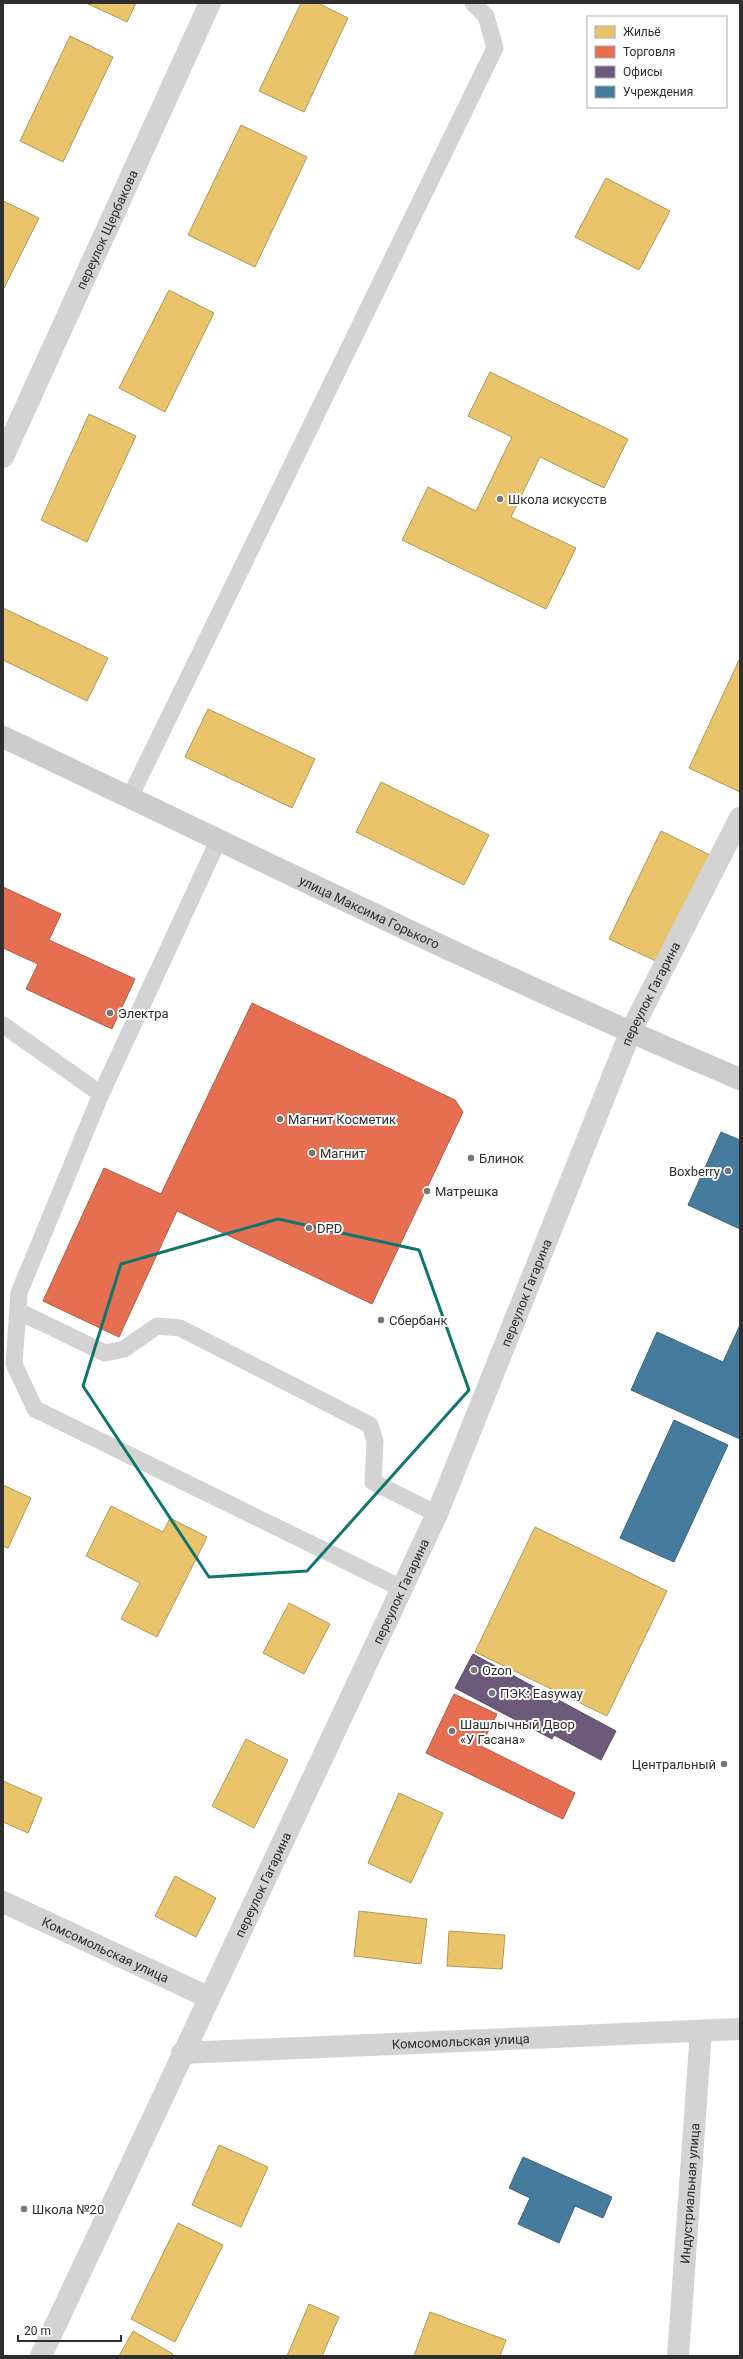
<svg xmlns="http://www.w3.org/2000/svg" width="743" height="2359" font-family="Roboto,sans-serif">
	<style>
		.homes { fill: #e9c46a; stroke: #b19758 }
		.shops { fill: #e76f51; stroke: #b05c46 }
		.offices { fill: #6d597a; stroke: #5a4c63 }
		.public { fill: #457b9d; stroke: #3e647c }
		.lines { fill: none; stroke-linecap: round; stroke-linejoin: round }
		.lane { stroke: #d3d3d3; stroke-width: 17 }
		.street { stroke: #d3d3d3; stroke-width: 22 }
		.secondary { stroke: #ccc; stroke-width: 22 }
		.marked { fill: none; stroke: #0f766e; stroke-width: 3; stroke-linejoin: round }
		.poi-dot { fill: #777; stroke: #fff; stroke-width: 1.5 }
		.labels { text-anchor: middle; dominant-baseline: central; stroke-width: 4; stroke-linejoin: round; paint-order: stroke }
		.street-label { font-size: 13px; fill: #2e2e2e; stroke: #fff }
		.poi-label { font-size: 13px; fill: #2e2e2e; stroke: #fff; text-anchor: start }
	</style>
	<rect width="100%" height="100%" fill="#fff"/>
	<path class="homes" d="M 86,3 L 136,3 L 127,22 Z
		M 301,3 L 318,3 L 348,18 L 304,112 L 259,91 Z
		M 70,36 L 113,57 L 63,162 L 20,141 Z
		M 241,125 L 307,157 L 255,267 L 188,235 Z
		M 606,178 L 670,211 L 639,270 L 575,237 Z
		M 3,201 L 39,218 L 3,290 Z
		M 169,290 L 214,313 L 165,412 L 119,388 Z
		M 490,372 L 628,439 L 604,488 L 540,457 L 511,517 L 576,548 L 546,609 L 402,540 L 428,487 L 476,511 L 512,437 L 468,416 Z
		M 89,414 L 136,436 L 87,542 L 41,520 Z
		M 3,608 L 108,658 L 87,701 L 3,660 Z
		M 740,658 L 740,792 L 689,768 Z
		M 208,709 L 315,759 L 292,808 L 185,757 Z
		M 381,782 L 489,835 L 464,885 L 356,832 Z
		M 661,831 L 710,855 L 658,962 L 609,939 Z
		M 3,1485 L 31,1498 L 8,1548 L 3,1546 Z
		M 111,1506 L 163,1532 L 170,1518 L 207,1537 L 157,1637 L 121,1619 L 140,1583 L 86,1556 Z
		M 535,1527 L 667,1591 L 607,1716 L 475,1652 Z
		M 289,1603 L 330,1624 L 304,1674 L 263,1653 Z
		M 246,1739 L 288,1760 L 254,1828 L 212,1806 Z
		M 3,1781 L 42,1798 L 28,1833 L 3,1822 Z
		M 399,1793 L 443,1813 L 411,1883 L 368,1863 Z
		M 175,1876 L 216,1898 L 196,1937 L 155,1916 Z
		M 359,1911 L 427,1919 L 421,1964 L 354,1956 Z
		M 449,1931 L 505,1935 L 502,1969 L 447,1966 Z
		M 219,2145 L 268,2167 L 241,2227 L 192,2205 Z
		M 178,2223 L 223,2245 L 175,2342 L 131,2319 Z
		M 309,2304 L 339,2317 L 322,2356 L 287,2356 Z
		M 430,2312 L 506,2340 L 500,2356 L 414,2356 Z
		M 133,2331 L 173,2354 L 172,2356 L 119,2356 Z"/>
	<path class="shops" d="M 3,887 L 61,914 L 49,940 L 135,979 L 112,1029 L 26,989 L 38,964 L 3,948 Z
		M 252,1003 L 455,1100 L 463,1112 L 372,1304 L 177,1211 L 119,1337 L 43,1301 L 104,1168 L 161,1194 Z
		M 454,1694 L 497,1714 L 481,1746 L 575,1793 L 563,1819 L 426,1753 Z"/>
	<path class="offices" d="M 473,1654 L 616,1731 L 601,1760 L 554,1735 L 552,1739 L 455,1688 Z"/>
	<path class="public" d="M 721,1132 L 740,1140 L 740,1229 L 688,1205 Z
		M 740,1325 L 740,1439 L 631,1390 L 657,1332 L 723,1362 Z
		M 674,1420 L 728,1445 L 674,1562 L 620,1538 Z
		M 523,2157 L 612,2197 L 603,2218 L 575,2206 L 559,2243 L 518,2224 L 530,2198 L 509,2188 Z"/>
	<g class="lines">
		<path class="lane" d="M 130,797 L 495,48 L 486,16 L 473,3
			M 218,841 L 101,1094 L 19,1293 L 14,1364 L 35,1409 L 401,1588
			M 3,1025 L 101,1094
			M 18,1311 L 105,1353 L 124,1349 L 157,1326 L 180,1328 L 370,1425 L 375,1441 L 373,1482 L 437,1514"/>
		<g class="street">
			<path id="s1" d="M 3,457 L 210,3"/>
			<path id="s2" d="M 3,1902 L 208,1997"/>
			<path id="s3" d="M 182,2053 L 740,2029"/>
			<path id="s4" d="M 41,2356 L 437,1514 L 630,1033 L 740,818"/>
			<path id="s5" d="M 678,2356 L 701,2031"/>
		</g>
		<path class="secondary" id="s6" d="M 3,737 C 248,853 490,974 740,1079"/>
	</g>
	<path class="marked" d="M 278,1219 L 419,1250 L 469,1390 L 307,1571 L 209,1577 L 83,1386 L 121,1264 Z"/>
	<g class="poi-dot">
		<circle cx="500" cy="499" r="4"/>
		<circle cx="110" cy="1013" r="4"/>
		<circle cx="280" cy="1119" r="4"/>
		<circle cx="312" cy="1153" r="4"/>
		<circle cx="471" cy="1158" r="4"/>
		<circle cx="728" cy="1171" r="4"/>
		<circle cx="427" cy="1191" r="4"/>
		<circle cx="309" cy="1228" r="4"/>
		<circle cx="381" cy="1320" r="4"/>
		<circle cx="474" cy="1670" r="4"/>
		<circle cx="492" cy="1693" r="4"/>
		<circle cx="452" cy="1731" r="4"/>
		<circle cx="724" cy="1764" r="4"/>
		<circle cx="24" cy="2209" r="4"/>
	</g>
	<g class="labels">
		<g class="street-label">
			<text stroke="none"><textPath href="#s1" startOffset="250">переулок Щербакова</textPath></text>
			<text stroke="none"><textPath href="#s6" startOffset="406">улица Максима Горького</textPath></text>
			<text stroke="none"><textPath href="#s4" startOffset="1493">переулок Гагарина</textPath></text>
			<text stroke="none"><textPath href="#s4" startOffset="1169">переулок Гагарина</textPath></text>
			<text stroke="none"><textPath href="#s4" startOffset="845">переулок Гагарина</textPath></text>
			<text stroke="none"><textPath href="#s4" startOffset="521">переулок Гагарина</textPath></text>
			<text stroke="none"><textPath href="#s2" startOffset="113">Комсомольская улица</textPath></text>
			<text stroke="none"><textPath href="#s3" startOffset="279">Комсомольская улица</textPath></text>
			<text stroke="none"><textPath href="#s5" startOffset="163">Индустриальная улица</textPath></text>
		</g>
		<g class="poi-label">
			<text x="508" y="499">Школа искусств</text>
			<text x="118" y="1013">Электра</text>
			<text x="288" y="1119">Магнит Косметик</text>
			<text x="320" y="1153">Магнит</text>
			<text x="479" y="1158">Блинок</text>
			<text x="720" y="1171" text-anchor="end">Boxberry</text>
			<text x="435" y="1191">Матрешка</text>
			<text x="317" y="1228">DPD</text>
			<text x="389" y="1320">Сбербанк</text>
			<text x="482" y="1670">Ozon</text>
			<text x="500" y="1693">ПЭК: Easyway</text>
			<text x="460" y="1724">Шашлычный Двор<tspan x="460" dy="15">«У Гасана»</tspan></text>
			<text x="716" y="1764" text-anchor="end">Центральный</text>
			<text x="32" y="2209">Школа №20</text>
		</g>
	</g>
	<rect width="743" height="2359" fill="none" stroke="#2e2e2e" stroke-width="8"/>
	<rect x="587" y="16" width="140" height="92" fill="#ffffff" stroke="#ababab"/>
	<rect x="595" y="26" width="20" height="12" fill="#e9c46a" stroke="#ababab"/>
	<text x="623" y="36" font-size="12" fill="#2e2e2e">Жильё</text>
	<rect x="595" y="46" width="20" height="12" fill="#e76f51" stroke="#ababab"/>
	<text x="623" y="56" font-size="12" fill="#2e2e2e">Торговля</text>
	<rect x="595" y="66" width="20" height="12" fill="#6d597a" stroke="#ababab"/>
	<text x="623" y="76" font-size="12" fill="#2e2e2e">Офисы</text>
	<rect x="595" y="86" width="20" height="12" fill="#457b9d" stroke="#ababab"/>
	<text x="623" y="96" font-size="12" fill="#2e2e2e">Учреждения</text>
	<path d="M18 2335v6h103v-6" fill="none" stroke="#2e2e2e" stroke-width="2"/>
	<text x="24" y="2335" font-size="12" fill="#2e2e2e" stroke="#ffffff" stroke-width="3" paint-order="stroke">20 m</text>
</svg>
